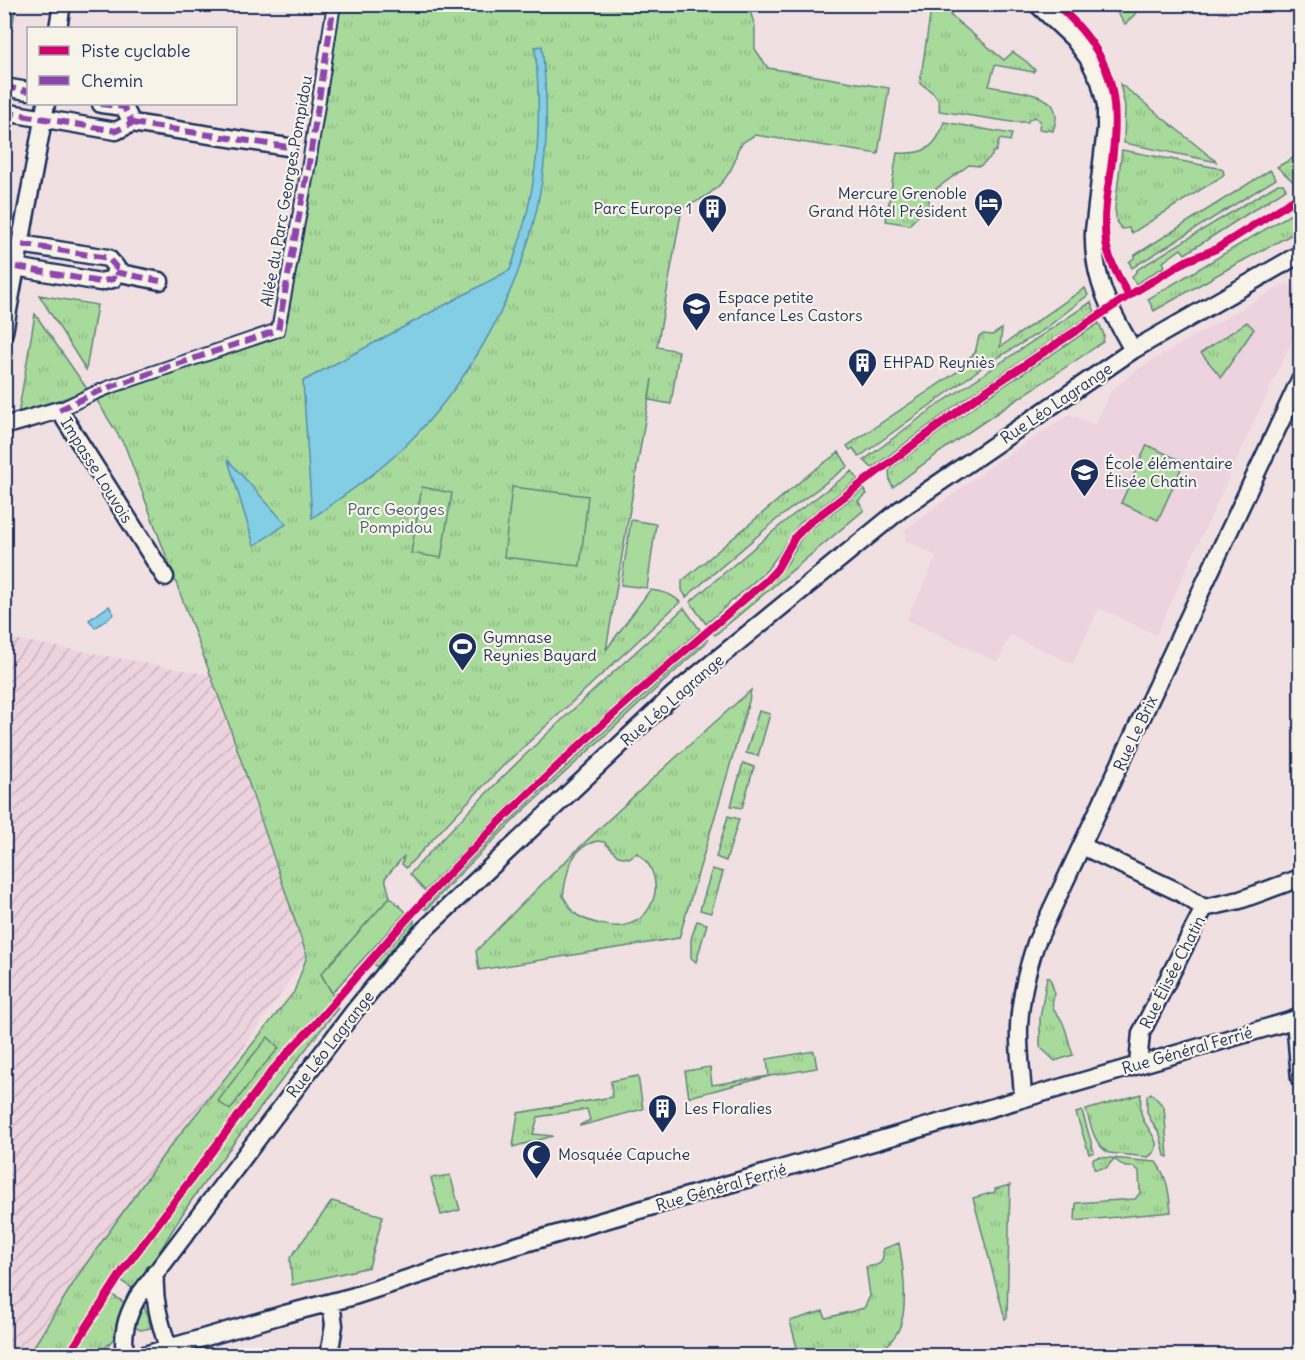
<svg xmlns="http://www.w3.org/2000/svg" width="1305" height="1360" font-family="Delius,sans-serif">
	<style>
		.built { fill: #edd3de }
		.industrial { fill: url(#industrial-furrows) }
		.grass { fill: url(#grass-tufts); stroke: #62847c; stroke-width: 1.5; fill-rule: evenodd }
		.garden { fill: #a8da9b; stroke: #62847c; stroke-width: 1.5 }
		.water { fill: #83cee4; stroke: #598eae; stroke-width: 1.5 }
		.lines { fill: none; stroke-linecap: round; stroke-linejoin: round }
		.pedestrian-casing { stroke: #1b2f5e; stroke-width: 16 }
		.minor-casing { stroke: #1b2f5e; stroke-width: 21 }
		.pedestrian { stroke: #f7f3e8; stroke-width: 12 }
		.minor { stroke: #f7f3e8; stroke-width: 16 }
		.quiet { stroke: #8e44ad; stroke-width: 6; stroke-dasharray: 12 6; stroke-linecap: butt }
		.cycleway-casing { stroke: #f7f3e8; stroke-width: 11 }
		.cycleway { stroke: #d6006c; stroke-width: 8 }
		.labels { text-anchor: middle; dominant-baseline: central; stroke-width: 4.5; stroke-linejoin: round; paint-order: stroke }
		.street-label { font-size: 16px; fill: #1b2f5e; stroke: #f7f3e8 }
		.poi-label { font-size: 16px; fill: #1b2f5e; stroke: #f7f3e8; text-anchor: start }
		.park-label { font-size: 16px; fill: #3e5a6d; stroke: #f7f3e8 }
	</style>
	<defs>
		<pattern id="industrial-furrows" width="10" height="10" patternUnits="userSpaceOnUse" patternTransform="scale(1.5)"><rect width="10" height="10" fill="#edd3de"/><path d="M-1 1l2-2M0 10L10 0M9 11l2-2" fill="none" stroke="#cbb5c1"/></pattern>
		<pattern id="grass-tufts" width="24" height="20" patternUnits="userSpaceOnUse" patternTransform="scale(1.5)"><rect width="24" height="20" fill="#a8da9b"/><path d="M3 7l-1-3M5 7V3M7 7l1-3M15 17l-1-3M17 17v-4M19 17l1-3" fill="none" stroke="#90bb88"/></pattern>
	</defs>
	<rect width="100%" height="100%" fill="#f1e0e2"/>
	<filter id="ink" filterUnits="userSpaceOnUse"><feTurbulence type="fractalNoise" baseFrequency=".0167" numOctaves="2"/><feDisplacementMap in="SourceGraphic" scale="12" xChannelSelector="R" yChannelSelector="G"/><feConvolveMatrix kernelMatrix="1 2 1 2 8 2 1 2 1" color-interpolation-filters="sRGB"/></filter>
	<g filter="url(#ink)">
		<path class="built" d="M 1286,283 L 1300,290 L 1300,323 L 1156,635 L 1099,608 L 1073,664 L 1010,635 L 998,662 L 906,620 L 937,556 L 905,540 L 907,536 L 904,530 L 994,464 L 1069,414 L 1095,425 L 1111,390 L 1142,366 Z"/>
		<path class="industrial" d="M 4,637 L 210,675 L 307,956 L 30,1356 L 4,1355 Z"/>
		<path class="grass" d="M 5,4 L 16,5 L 9,46 L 5,45 Z
			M 940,4 L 956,5 L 950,15 L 1004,60 L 1013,52 L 1027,62 L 1035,70 L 1033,72 L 995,65 L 989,86 C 1005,90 1048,92 1054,108 C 1058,116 1055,124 1053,131 L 1039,129 L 1040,121 L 1035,117 L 1029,119 L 1028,122 L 1012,122 L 939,111 C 942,97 930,90 920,83 L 930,16 L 936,7 Z
			M 337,5 L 748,5 L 755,26 L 755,49 L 768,68 L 889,88 L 878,154 L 755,135 C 751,138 743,141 740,146 C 736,150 736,158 734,163 C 724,187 704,200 682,208 L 657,347 L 679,351 L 671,404 L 649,400 L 652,379 L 606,650 L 650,590 C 662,592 671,593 680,602 L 503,766 L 461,809 L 406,868 L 402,864 L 404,856 L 385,878 L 390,897 L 321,974 L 332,993 L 338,1008 C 288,1072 238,1135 191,1201 C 171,1230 155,1262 135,1290 L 118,1279 L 112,1287 L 109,1293 L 127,1304 L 121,1325 L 116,1336 L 107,1346 L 95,1355 L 28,1356 L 79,1274 L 165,1153 L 294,992 L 307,956 L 227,719 L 125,446 L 91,391 L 272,327 Z
			M 1112,5 L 1144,5 L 1125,24 Z
			M 1120,84 L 1132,93 L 1217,162 L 1124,143 L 1125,106 Z
			M 944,122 L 1012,134 L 1010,141 L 1000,139 L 996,151 L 992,153 L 992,156 L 980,166 L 969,165 L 929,194 L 929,205 L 909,225 L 886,221 L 897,153 C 923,155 937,148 944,122 Z
			M 1122,150 L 1218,168 L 1223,170 L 1224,174 L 1221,177 L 1132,233 L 1129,228 L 1122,229 L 1117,223 L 1115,208 Z
			M 1300,154 L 1300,180 L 1295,183 L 1277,167 Z
			M 1270,170 L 1276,179 L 1132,268 L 1129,262 L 1134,258 L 1135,255 Z
			M 1278,184 L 1283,184 L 1286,189 L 1185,254 L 1181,249 L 1163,262 L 1165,266 L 1136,284 L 1132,277 L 1138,269 Z
			M 1296,211 L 1300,220 L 1300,230 L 1231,267 L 1154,311 L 1148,299 Z
			M 1085,288 L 1088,295 L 1045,329 L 984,366 L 859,457 L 853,448 L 850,450 L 847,446 L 967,365 L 965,361 L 975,353 L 979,336 L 984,334 L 992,335 L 1002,329 L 1000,347 Z
			M 39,295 L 97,305 L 86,370 Z
			M 1091,302 L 1095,312 L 971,394 L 872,468 L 864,460 L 932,409 Z
			M 35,314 L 88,390 L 18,415 Z
			M 1247,322 L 1254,329 L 1221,377 L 1201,353 Z
			M 1099,323 L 1104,335 L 1103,342 C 1033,390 960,435 893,487 L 890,482 L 889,470 L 984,399 Z
			M 839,452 L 848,466 L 776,520 L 686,597 L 682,590 L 682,581 L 809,474 Z
			M 852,471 L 858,479 L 800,523 L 788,539 L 779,554 L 766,571 L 706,624 L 690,602 L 789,518 Z
			M 864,489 L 867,494 L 858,501 L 864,510 L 715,635 L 713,633 L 776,578 L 788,562 L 800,540 L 808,531 Z
			M 684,608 L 700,630 C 605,714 512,799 425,891 L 410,874 C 495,779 590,693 684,608 Z
			M 707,639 L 708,641 L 522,812 L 456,878 L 427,909 L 424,909 C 469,859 518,812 567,766 C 613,723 660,681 707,639 Z
			M 751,690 L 749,701 L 679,938 L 479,970 L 476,951 C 563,860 656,774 751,690 ZM 597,841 L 604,842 L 618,856 L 629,858 L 637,853 C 643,858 649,863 652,871 C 661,893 650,919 626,925 C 613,929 588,922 577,915 C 571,911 567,902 563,896 C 567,872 569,848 597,841 Z
			M 759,711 L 770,714 L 758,756 L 746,753 Z
			M 743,763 L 754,767 L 742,808 L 731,806 Z
			M 728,816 L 739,819 L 726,861 L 716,857 Z
			M 712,869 L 723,872 L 711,913 L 700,910 Z
			M 414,920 L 414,923 L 413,926 L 377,967 L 374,964 Z
			M 697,921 L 707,924 L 696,962 L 691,958 L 691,939 Z
			M 1047,977 L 1050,978 L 1055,994 C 1048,1010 1057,1010 1062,1021 C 1067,1031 1069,1044 1073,1055 L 1055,1061 L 1040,1047 L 1040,1018 Z
			M 814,1051 L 817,1068 L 770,1076 L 689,1097 L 685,1071 L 710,1067 L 712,1085 L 769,1076 L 767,1059 Z
			M 638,1076 L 643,1109 L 580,1126 L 580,1125 L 590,1120 L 587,1109 L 538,1117 L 533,1134 L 553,1136 L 513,1147 L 518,1113 L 612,1097 L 611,1081 Z
			M 1151,1093 L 1164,1107 L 1168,1157 L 1165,1156 L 1160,1134 L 1150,1119 L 1147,1112 L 1147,1096 Z
			M 1141,1094 C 1141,1102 1139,1112 1143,1119 C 1148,1131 1167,1146 1148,1157 L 1109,1153 C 1094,1145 1091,1125 1086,1110 Z
			M 1082,1111 L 1094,1152 L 1089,1154 L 1076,1113 Z
			M 1099,1157 L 1156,1162 C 1168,1178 1169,1193 1171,1212 L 1075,1221 L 1076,1203 L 1135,1199 L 1140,1193 L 1139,1171 L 1134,1167 L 1125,1167 L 1114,1159 L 1106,1168 L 1094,1169 L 1093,1159 Z
			M 450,1175 L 460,1210 L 441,1215 L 431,1178 Z
			M 1010,1185 L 1007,1317 L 1005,1319 L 973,1198 L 995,1192 L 995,1189 Z
			M 332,1201 L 383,1216 L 369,1267 L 292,1285 L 290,1258 Z
			M 899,1243 C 903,1266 909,1307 899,1329 C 895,1338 886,1347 879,1355 L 799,1355 L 790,1321 L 823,1311 L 826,1318 L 864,1308 L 870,1296 L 866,1267 C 879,1265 884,1265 883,1249 Z
			M 144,1305 L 151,1328 L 141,1330 L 131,1326 L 135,1315 Z"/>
		<path class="garden" d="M 1147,445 L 1184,462 L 1158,520 L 1121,503 Z
			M 422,487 L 452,493 L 441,558 L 411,553 Z
			M 512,487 L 588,496 L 580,566 L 504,557 Z
			M 631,520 L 656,524 L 647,588 L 621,585 Z
			M 390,897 L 406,912 L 332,993 L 321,974 Z
			M 268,1037 L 279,1048 L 256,1074 L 230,1110 L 218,1101 L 244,1066 Z"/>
		<path class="water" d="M 542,46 C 546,83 548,119 545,155 C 536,264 480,373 402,449 C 375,475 343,496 312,518 L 303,381 L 510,270 C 538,192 543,129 535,47 Z
			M 228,460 L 286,524 L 255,545 L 254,545 Z
			M 109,606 L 114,614 L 95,628 L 89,620 Z"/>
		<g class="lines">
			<defs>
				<path id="pedestrian" d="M 59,410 L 95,393 L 110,387 L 278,330 L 309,163 L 334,4"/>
				<path id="minor" d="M 1037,4 L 1073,38 L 1088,58 L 1100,81 L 1106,105 L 1106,129 L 1094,231 C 1092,278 1110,310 1133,350
					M 58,28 L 62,4
					M 4,87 L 28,91
					M 4,112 L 116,131 L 132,123 L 124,107 L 101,104
					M 132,123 L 288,147
					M 16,267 L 100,282 L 113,279 L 116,267 L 108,258 L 20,244
					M 115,272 L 160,281
					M 4,332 L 46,104
					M 4,426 L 59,410 L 165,577
					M 1082,846 L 1179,892 L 1204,908
					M 1295,1019 L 1300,1079
					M 1138,1064 L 1141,1033 L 1204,908 L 1240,900 L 1300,878
					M 1023,1098 C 1022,1074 1018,1050 1019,1027 C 1020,998 1027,970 1036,943 L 1300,380
					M 155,1273 C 153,1300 160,1322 168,1348
					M 125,1356 C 122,1333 126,1318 137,1298 L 355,1010 L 402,953 L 424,930 L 673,695 L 901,509 L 1133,350 L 1300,254
					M 141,1356 L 285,1314 L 351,1297 L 440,1268 L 1300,1018
					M 329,1356 L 334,1325 L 331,1302"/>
			</defs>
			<use href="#pedestrian" class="pedestrian-casing"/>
			<use href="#minor" class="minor-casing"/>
			<use href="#pedestrian" class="pedestrian"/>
			<use href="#minor" class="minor"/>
			<path class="quiet" d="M 4,87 L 28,91
				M 4,112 L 116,131 L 132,123 L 124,107 L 101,104
				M 132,123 L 288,147
				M 16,267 L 100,282 L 113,279 L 116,267 L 108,258 L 20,244
				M 115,272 L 160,281
				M 59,410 L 95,393 L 110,387 L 278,330 L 309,163 L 334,4"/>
			<defs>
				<path id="cycleway" d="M 1056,4 C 1114,55 1121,95 1111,169 C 1107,193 1103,217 1106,242 C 1109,262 1120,279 1129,296
					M 68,1356 L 124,1269 L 271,1072 L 294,1046 L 316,1023 C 358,975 399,926 443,880 C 544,773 656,675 767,580 L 777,569 L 795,537 L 809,523 L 981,394 L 1136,291 L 1186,261 L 1216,249 L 1300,196"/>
			</defs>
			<use href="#cycleway" class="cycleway-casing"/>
			<use href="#cycleway" class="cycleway"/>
		</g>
	</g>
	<defs>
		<symbol id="hotel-pin" viewBox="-11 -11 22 30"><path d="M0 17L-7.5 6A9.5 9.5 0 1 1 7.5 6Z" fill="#1b2f5e" stroke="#f7f3e8"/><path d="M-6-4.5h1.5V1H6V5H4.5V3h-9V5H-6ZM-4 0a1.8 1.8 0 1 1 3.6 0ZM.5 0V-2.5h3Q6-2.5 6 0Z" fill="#fff"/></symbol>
		<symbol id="building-pin" viewBox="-11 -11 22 30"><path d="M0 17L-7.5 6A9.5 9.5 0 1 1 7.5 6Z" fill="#1b2f5e" stroke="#f7f3e8"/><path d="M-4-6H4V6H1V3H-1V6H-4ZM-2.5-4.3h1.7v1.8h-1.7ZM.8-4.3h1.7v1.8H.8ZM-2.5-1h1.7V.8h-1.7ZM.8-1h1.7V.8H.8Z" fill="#fff"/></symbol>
		<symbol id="school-pin" viewBox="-11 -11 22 30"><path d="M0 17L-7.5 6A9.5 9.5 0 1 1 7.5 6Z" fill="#1b2f5e" stroke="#f7f3e8"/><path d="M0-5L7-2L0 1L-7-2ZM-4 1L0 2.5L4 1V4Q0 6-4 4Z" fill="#fff"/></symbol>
		<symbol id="stadium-pin" viewBox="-11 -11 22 30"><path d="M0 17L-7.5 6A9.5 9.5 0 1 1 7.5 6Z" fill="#1b2f5e" stroke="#f7f3e8"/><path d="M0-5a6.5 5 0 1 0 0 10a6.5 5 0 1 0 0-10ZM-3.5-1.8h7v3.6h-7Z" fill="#fff"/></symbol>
		<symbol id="mosque-pin" viewBox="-11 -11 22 30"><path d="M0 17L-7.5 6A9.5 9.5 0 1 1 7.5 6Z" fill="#1b2f5e" stroke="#f7f3e8"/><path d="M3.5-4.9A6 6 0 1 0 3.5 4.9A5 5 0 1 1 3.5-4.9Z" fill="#fff"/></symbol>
	</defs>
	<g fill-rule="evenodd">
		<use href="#hotel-pin" x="972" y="186" width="33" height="45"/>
		<use href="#building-pin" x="696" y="192" width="33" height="45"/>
		<use href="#school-pin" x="680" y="290" width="33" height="45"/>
		<use href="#building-pin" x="846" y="346" width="33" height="45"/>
		<use href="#school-pin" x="1068" y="456" width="33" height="45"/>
		<use href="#stadium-pin" x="446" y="630" width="33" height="45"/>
		<use href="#building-pin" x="646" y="1092" width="33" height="45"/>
		<use href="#mosque-pin" x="520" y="1138" width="33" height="45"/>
	</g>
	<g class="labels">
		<g class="street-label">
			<text transform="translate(286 191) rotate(-80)">Allée du Parc Georges Pompidou</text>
			<text transform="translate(1056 403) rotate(-34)">Rue Léo Lagrange</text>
			<text transform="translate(97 470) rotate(58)">Impasse Louvois</text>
			<text transform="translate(672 700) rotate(-41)">Rue Léo Lagrange</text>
			<text transform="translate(1135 733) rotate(-65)">Rue Le Brix</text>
			<text transform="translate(1172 972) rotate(-63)">Rue Élisée Chatin</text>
			<text transform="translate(330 1044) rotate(-52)">Rue Léo Lagrange</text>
			<text transform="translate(1187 1050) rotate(-16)">Rue Général Ferrié</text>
			<text transform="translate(721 1187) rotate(-16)">Rue Général Ferrié</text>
		</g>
		<g class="poi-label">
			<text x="967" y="193" text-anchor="end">Mercure Grenoble<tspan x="967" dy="18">Grand Hôtel Président</tspan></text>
			<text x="692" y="208" text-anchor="end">Parc Europe 1</text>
			<text x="718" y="297">Espace petite<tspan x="718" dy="18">enfance Les Castors</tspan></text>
			<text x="883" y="362">EHPAD Reyniès</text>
			<text x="1105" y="463">École élémentaire<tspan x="1105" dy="18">Élisée Chatin</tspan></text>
			<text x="483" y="637">Gymnase<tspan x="483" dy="18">Reynies Bayard</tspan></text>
			<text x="684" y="1108">Les Floralies</text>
			<text x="558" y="1154">Mosquée Capuche</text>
		</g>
		<g class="park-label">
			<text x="396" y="509">Parc Georges<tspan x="396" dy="18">Pompidou</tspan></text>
		</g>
	</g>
	<rect width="1305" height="1360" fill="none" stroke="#f7f3e8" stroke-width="24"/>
	<rect x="12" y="12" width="1281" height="1336" fill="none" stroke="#1b2f5e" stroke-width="2" filter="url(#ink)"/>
	<rect x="27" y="27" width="210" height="78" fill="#f7f3e8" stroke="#9fa5b1" stroke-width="1.5"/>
	<rect x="39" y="46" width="30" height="9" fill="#d6006c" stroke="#9fa5b1" stroke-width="1.5"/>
	<text x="81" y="57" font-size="18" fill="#1b2f5e">Piste cyclable</text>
	<rect x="39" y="76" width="30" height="9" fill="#8e44ad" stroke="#9fa5b1" stroke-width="1.5"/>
	<text x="81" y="87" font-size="18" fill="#1b2f5e">Chemin</text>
</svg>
